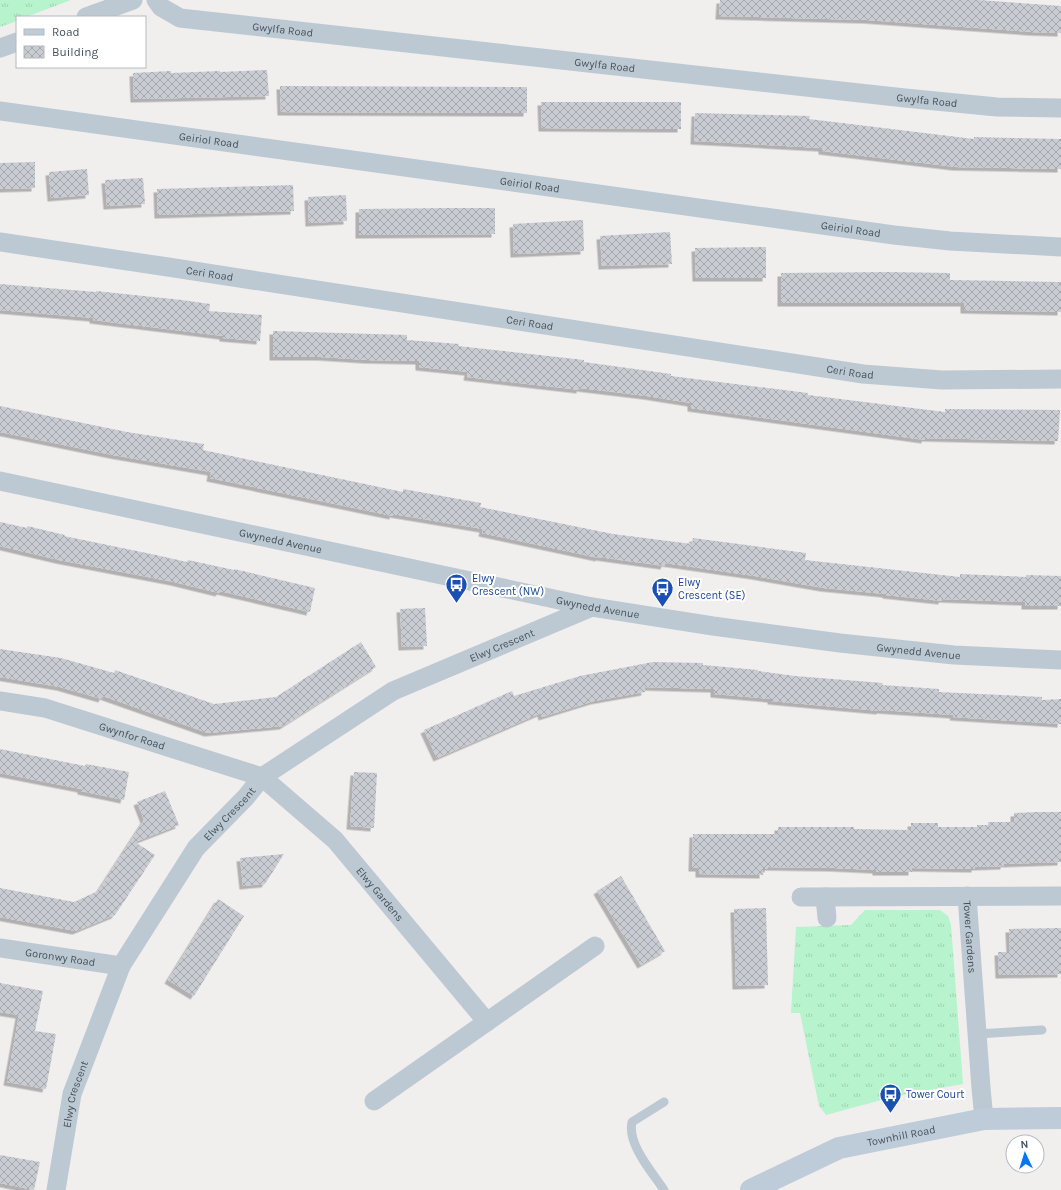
<svg xmlns="http://www.w3.org/2000/svg" width="1061" height="1190" font-family="Karla,sans-serif">
	<style>
		.grass { fill: url(#grass-tufts) }
		.building { fill: url(#building-cross-hatch); filter: url(#shadow) }
		.lines { fill: none; stroke-linecap: round; stroke-linejoin: round }
		.lane { stroke: #bdc9d2; stroke-width: 9 }
		.street { stroke: #bdc9d2; stroke-width: 19 }
		.secondary { stroke: #beccd9; stroke-width: 22 }
		.labels { text-anchor: middle; dominant-baseline: central; stroke-width: 4; stroke-linejoin: round; paint-order: stroke }
		.street-label { font-size: 11px; fill: #44525d; stroke: #fff }
		.transit-label { font-size: 11px; fill: #164399; stroke: #fff; text-anchor: start }
	</style>
	<defs>
		<pattern id="grass-tufts" width="24" height="20" patternUnits="userSpaceOnUse"><rect width="24" height="20" fill="#b7f3cc"/><path d="M3 7l-1-3M5 7V3M7 7l1-3M15 17l-1-3M17 17v-4M19 17l1-3" fill="none" stroke="#9fd2b2"/></pattern>
		<pattern id="building-cross-hatch" width="8" height="8" patternUnits="userSpaceOnUse"><rect width="8" height="8" fill="#c9cdd3"/><path d="M0 0l8 8M0 8l8-8" fill="none" stroke="#a5a9ae"/></pattern>
		<filter id="shadow"><feDropShadow dx="-3.5" dy="3.5" stdDeviation="0" flood-color="#0004"/></filter>
	</defs>
	<rect width="100%" height="100%" fill="#f1eeee"/>
	<path class="grass" d="M 0,0 L 71,0 L 26,17 L 17,17 L 17,21 L 0,27 Z
		M 865,910 L 940,910 L 948,916 L 951,925 L 963,1084 L 896,1096 L 826,1115 L 819,1106 L 800,1013 L 791,1013 L 796,927 L 851,925 Z"/>
	<path class="building" d="M 720,0 L 979,0 L 1061,6 L 1061,33 L 1032,32 L 867,20 L 719,16 Z
		M 267,70 L 269,96 L 134,99 L 133,73 L 171,71 L 171,73 L 220,71 L 220,72 Z
		M 280,86 L 527,87 L 527,113 L 281,112 Z
		M 541,102 L 681,102 L 681,129 L 542,128 Z
		M 695,113 L 810,116 L 809,119 L 974,139 L 974,137 L 1061,139 L 1061,169 L 956,167 L 822,151 L 822,148 L 694,141 Z
		M 35,162 L 35,188 L 0,189 L 0,163 Z
		M 87,169 L 89,195 L 51,198 L 49,172 Z
		M 143,178 L 145,204 L 107,206 L 105,180 Z
		M 293,185 L 294,211 L 158,215 L 157,189 Z
		M 346,195 L 347,221 L 309,223 L 308,197 Z
		M 447,208 L 495,208 L 495,234 L 359,235 L 359,209 Z
		M 583,220 L 584,251 L 514,254 L 513,224 Z
		M 670,232 L 672,264 L 602,266 L 600,236 Z
		M 766,247 L 766,278 L 696,278 L 695,248 Z
		M 888,272 L 950,273 L 950,280 L 1061,282 L 1061,312 L 964,310 L 964,303 L 781,303 L 781,273 Z
		M 0,284 L 96,292 L 96,291 L 182,300 L 210,304 L 209,311 L 262,315 L 260,341 L 223,338 L 223,336 L 183,331 L 93,320 L 93,318 L 0,310 Z
		M 273,331 L 407,335 L 407,340 L 459,344 L 458,346 L 584,360 L 584,362 L 671,374 L 671,376 L 808,393 L 808,395 L 945,412 L 945,409 L 1060,410 L 1058,441 L 925,438 L 925,440 L 691,408 L 691,403 L 647,396 L 580,388 L 580,390 L 467,377 L 468,372 L 419,367 L 419,361 L 368,360 L 321,357 L 273,357 Z
		M 0,406 L 127,432 L 204,444 L 203,450 L 403,492 L 403,489 L 481,503 L 480,507 L 613,534 L 692,544 L 693,538 L 806,553 L 805,560 L 960,577 L 960,574 L 1026,577 L 1026,575 L 1061,576 L 1061,606 L 1025,606 L 1025,602 L 942,599 L 942,601 L 886,595 L 886,594 L 824,588 L 755,576 L 665,563 L 664,566 L 599,557 L 599,558 L 482,533 L 483,529 L 393,514 L 393,516 L 210,478 L 211,472 L 113,455 L 0,432 Z
		M 0,522 L 27,528 L 27,526 L 65,535 L 64,536 L 156,555 L 187,562 L 188,560 L 234,570 L 234,569 L 315,588 L 310,612 L 220,591 L 219,593 L 174,582 L 59,560 L 0,546 Z
		M 425,608 L 427,646 L 402,647 L 400,609 Z
		M 361,642 L 376,667 L 283,726 L 208,733 L 103,696 L 102,699 L 60,687 L 0,677 L 0,649 L 61,658 L 114,673 L 115,670 L 214,704 L 276,697 Z
		M 653,662 L 703,663 L 703,665 L 758,670 L 758,671 L 795,676 L 883,683 L 882,685 L 939,689 L 939,692 L 1042,697 L 1042,700 L 1061,699 L 1061,724 L 953,717 L 954,715 L 880,710 L 880,711 L 771,701 L 771,699 L 714,694 L 714,689 L 644,687 L 645,692 L 594,701 L 542,717 L 541,713 L 437,758 L 424,730 L 512,691 L 514,696 L 580,676 Z
		M 0,749 L 85,766 L 86,764 L 129,772 L 124,800 L 81,791 L 81,789 L 0,773 Z
		M 354,772 L 377,773 L 374,828 L 350,826 Z
		M 165,791 L 179,825 L 135,842 L 155,855 L 115,915 L 76,931 L 0,917 L 0,888 L 74,902 L 98,891 L 144,820 L 137,802 Z
		M 1036,812 L 1061,812 L 1061,862 L 1004,864 L 1004,866 L 975,867 L 975,869 L 912,868 L 912,872 L 876,872 L 876,870 L 834,868 L 768,867 L 768,869 L 763,869 L 763,875 L 699,874 L 699,868 L 692,868 L 693,834 L 778,834 L 778,827 L 854,827 L 854,829 L 911,830 L 911,823 L 938,823 L 938,827 L 977,827 L 977,825 L 988,825 L 988,822 L 1014,822 L 1014,813 Z
		M 284,854 L 265,884 L 243,886 L 240,858 Z
		M 621,876 L 665,951 L 641,965 L 597,891 Z
		M 218,899 L 244,916 L 194,996 L 168,980 Z
		M 766,908 L 768,985 L 736,986 L 734,909 Z
		M 1061,928 L 1061,974 L 999,975 L 998,952 L 1010,952 L 1009,929 Z
		M 0,983 L 43,991 L 35,1031 L 56,1034 L 46,1089 L 7,1082 L 19,1015 L 0,1012 Z
		M 0,1155 L 40,1162 L 34,1190 L 0,1183 Z"/>
	<g class="lines">
		<path class="lane" d="M 977,1034 L 1042,1030
			M 664,1190 C 652,1172 627,1144 632,1122 L 664,1102"/>
		<g class="street">
			<path id="s1" d="M 156,0 L 161,7 L 180,18 L 905,98 L 997,107 L 1061,108"/>
			<path d="M 86,17 L 133,0"/>
			<path d="M 0,48 L 17,42"/>
			<path id="s2" d="M 0,111 L 894,235 L 950,241 L 1061,247"/>
			<path id="s3" d="M 0,242 L 168,267 L 863,374 L 942,380 L 1061,379"/>
			<path id="s4" d="M 0,481 L 592,607 L 713,626 L 840,643 L 954,655 L 1061,660"/>
			<path id="s5" d="M 0,701 L 45,708 L 262,777 L 335,840 L 487,1022"/>
			<path id="s6" d="M 967,896 L 981,1088 L 984,1119"/>
			<path d="M 801,897 L 1061,896"/>
			<path d="M 825,897 L 827,918"/>
			<path id="s7" d="M 0,948 L 121,966"/>
			<path d="M 374,1101 L 595,946"/>
			<path id="s8" d="M 56,1190 L 72,1094 L 121,966 L 196,848 L 246,797 L 262,777 L 393,691 L 592,607"/>
		</g>
		<path class="secondary" id="s9" d="M 751,1190 L 839,1148 L 984,1119 L 1061,1118"/>
	</g>
	<defs>
		<symbol id="bus-pin" viewBox="-11 -11 22 30"><path d="M0 17L-7.5 6A9.5 9.5 0 1 1 7.5 6Z" fill="#1a4fb4" stroke="#fff"/><path d="M-5-6H5V4H4V6H2V4H-2V6H-4V4H-5ZM-3.5-4V0h7V-4ZM-3.5 1.2v1.5H-2V1.2ZM2 1.2v1.5H3.5V1.2Z" fill="#fff"/></symbol>
	</defs>
	<g fill-rule="evenodd">
		<use href="#bus-pin" x="444" y="572" width="25" height="34"/>
		<use href="#bus-pin" x="650" y="576" width="25" height="34"/>
		<use href="#bus-pin" x="878" y="1082" width="25" height="34"/>
	</g>
	<g class="labels">
		<g class="street-label">
			<text stroke="none"><textPath href="#s1" startOffset="134">Gwylfa Road</textPath></text>
			<text stroke="none"><textPath href="#s1" startOffset="458">Gwylfa Road</textPath></text>
			<text stroke="none"><textPath href="#s1" startOffset="782">Gwylfa Road</textPath></text>
			<text stroke="none"><textPath href="#s2" startOffset="211">Geiriol Road</textPath></text>
			<text stroke="none"><textPath href="#s2" startOffset="535">Geiriol Road</textPath></text>
			<text stroke="none"><textPath href="#s2" startOffset="859">Geiriol Road</textPath></text>
			<text stroke="none"><textPath href="#s3" startOffset="212">Ceri Road</textPath></text>
			<text stroke="none"><textPath href="#s3" startOffset="536">Ceri Road</textPath></text>
			<text stroke="none"><textPath href="#s3" startOffset="860">Ceri Road</textPath></text>
			<text stroke="none"><textPath href="#s4" startOffset="287">Gwynedd Avenue</textPath></text>
			<text stroke="none"><textPath href="#s4" startOffset="611">Gwynedd Avenue</textPath></text>
			<text stroke="none"><textPath href="#s8" startOffset="746">Elwy Crescent</textPath></text>
			<text stroke="none"><textPath href="#s4" startOffset="935">Gwynedd Avenue</textPath></text>
			<text stroke="none"><textPath href="#s5" startOffset="137">Gwynfor Road</textPath></text>
			<text stroke="none"><textPath href="#s8" startOffset="422">Elwy Crescent</textPath></text>
			<text stroke="none"><textPath href="#s5" startOffset="440">Elwy Gardens</textPath></text>
			<text stroke="none"><textPath href="#s6" startOffset="41">Tower Gardens</textPath></text>
			<text stroke="none"><textPath href="#s7" startOffset="61">Goronwy Road</textPath></text>
			<text stroke="none"><textPath href="#s8" startOffset="98">Elwy Crescent</textPath></text>
			<text stroke="none"><textPath href="#s9" startOffset="161">Townhill Road</textPath></text>
		</g>
		<g class="transit-label">
			<text x="472" y="578">Elwy<tspan x="472" dy="13">Crescent (NW)</tspan></text>
			<text x="678" y="582">Elwy<tspan x="678" dy="13">Crescent (SE)</tspan></text>
			<text x="906" y="1094">Tower Court</text>
		</g>
	</g>
	<rect x="16" y="16" width="130" height="52" fill="#ffffff" stroke="#b4babe"/>
	<rect x="24" y="29" width="20" height="6" fill="#beccd9" stroke="#b4babe"/>
	<text x="52" y="36" font-size="12" fill="#44525d">Road</text>
	<rect x="24" y="46" width="20" height="12" fill="url(#building-cross-hatch)" stroke="#b4babe"/>
	<text x="52" y="56" font-size="12" fill="#44525d">Building</text>
	<g transform="translate(1025 1154) rotate(356)"><circle r="19" fill="#ffffff" stroke="#b4babe"/>
	<path d="M0-3L7 15L0 10L-7 15Z" fill="#0777f1"/>
	<text y="-6" font-size="11" font-weight="bold" text-anchor="middle" fill="#44525d">N</text>
	</g>
</svg>
